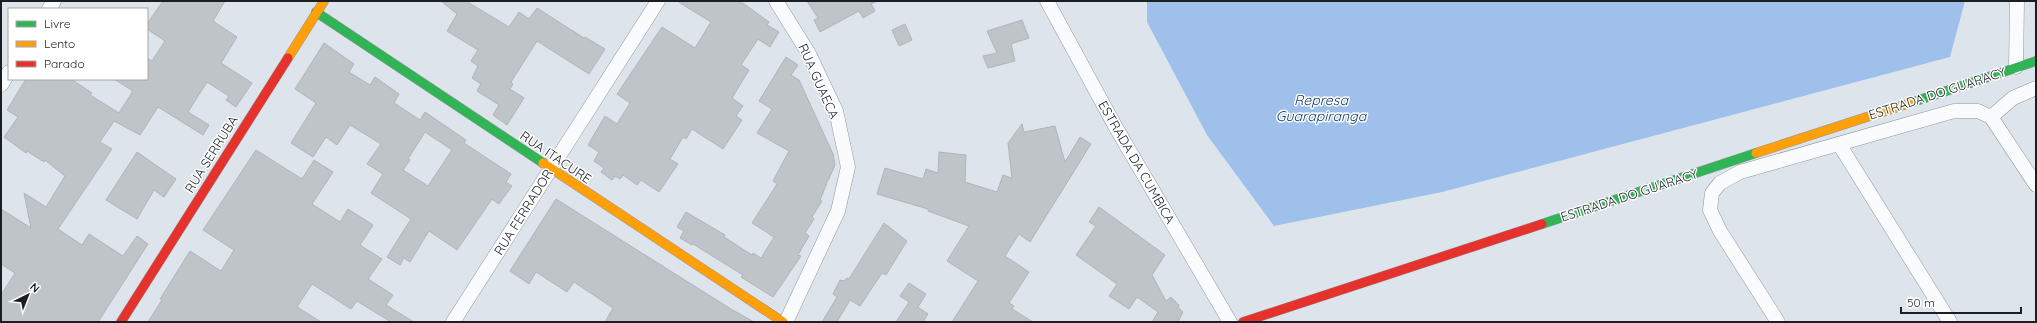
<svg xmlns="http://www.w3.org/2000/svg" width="2037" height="323" font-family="Quicksand,sans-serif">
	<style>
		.water { fill: #9ec0ea }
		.building { fill: #bfc4c9; stroke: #b1b5bb; fill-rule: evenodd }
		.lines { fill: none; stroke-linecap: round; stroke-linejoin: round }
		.street-casing { stroke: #95999f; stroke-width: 15 }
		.fast-casing { stroke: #95999f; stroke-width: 10 }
		.slow-casing { stroke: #95999f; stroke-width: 10 }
		.jam-casing { stroke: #95999f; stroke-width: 10 }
		.street { stroke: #fafbfc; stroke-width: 14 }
		.fast { stroke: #30b455; stroke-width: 9 }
		.slow { stroke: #ff9f0a; stroke-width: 9 }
		.jam { stroke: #e5322d; stroke-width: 9 }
		.labels { text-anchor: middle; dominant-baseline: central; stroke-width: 3; stroke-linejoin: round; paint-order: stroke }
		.street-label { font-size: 13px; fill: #1b1f24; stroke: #fff }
		.water-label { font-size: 14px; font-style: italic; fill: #0f3c6f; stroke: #fff }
	</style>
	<rect width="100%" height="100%" fill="#dee4eb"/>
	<path class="water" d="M 1147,1 L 1965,1 L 1950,57 L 1442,192 L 1274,226 L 1207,135 L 1147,22 Z"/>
	<path class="building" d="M 163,1 L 225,1 L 213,21 L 237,37 L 221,63 L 252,83 L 236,107 L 226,100 L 229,96 L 207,82 L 188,112 L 209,125 L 203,135 L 158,107 L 140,135 L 114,121 L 100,142 L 112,149 L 58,229 L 82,245 L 89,234 L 123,256 L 137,236 L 148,244 L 98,322 L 1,322 L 1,295 L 15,273 L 1,264 L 1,209 L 31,228 L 24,193 L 46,207 L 65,176 L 45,160 L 44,162 L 27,151 L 26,153 L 4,137 L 18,117 L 7,110 L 26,79 L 71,79 L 92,93 L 90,95 L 119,113 L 133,91 L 114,79 L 147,79 L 147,58 L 152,61 L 165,41 L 147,29 L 147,24 Z
		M 441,1 L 466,1 L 509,27 L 519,12 L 529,19 L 537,8 L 584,38 L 585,37 L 605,49 L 589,74 L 537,41 L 511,82 L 513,84 L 510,89 L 524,98 L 507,125 L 493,115 L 499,105 L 477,91 L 481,84 L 472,78 L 478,66 L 471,61 L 478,50 L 447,31 L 457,14 Z
		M 677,1 L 740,1 L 769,22 L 767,25 L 779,32 L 770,47 L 758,39 L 741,65 L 749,70 L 732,98 L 743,106 L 736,116 L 742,120 L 723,149 L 692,129 L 686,139 L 683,137 L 670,159 L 678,164 L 659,192 L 641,180 L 637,185 L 623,175 L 620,179 L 615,176 L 612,180 L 601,172 L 604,168 L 594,161 L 599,152 L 588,145 L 605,116 L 617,124 L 630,103 L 617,94 L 662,27 L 695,48 L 711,22 Z
		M 807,1 L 878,1 L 871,4 L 875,11 L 863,18 L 859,11 L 820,32 L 814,20 L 818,18 Z
		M 1022,20 L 1029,38 L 1011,44 L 1015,61 L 988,68 L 983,56 L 997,53 L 987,31 Z
		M 905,24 L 912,40 L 899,46 L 892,30 Z
		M 324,43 L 354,64 L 349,72 L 370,85 L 375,77 L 399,94 L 394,103 L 420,120 L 425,112 L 466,140 L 464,143 L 511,174 L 506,182 L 512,186 L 499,204 L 492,199 L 457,250 L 429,231 L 410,262 L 404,258 L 400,265 L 387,257 L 411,219 L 371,193 L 383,174 L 367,164 L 381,144 L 350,125 L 337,145 L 326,137 L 313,157 L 291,143 L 316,103 L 295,89 ZM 425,132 L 452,150 L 428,186 L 403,170 L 410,160 L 408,159 Z
		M 786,57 L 798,65 L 791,75 L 799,80 L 833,154 L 835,165 L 828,181 L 826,182 L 827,183 L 820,200 L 822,201 L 812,217 L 814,219 L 805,233 L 809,236 L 798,255 L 801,256 L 773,297 L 741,277 L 743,275 L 693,244 L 692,245 L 680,238 L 684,231 L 677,227 L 686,212 L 725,235 L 724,237 L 752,255 L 753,253 L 761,258 L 774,237 L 752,223 L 777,184 L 773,181 L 789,151 L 757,133 L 772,109 L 759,101 Z
		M 1022,124 L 1024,132 L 1055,126 L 1065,162 L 1080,137 L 1091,144 L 1030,242 L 1019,234 L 1005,256 L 1029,272 L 1009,303 L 1014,306 L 1012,309 L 1033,322 L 952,322 L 978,281 L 947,261 L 969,226 L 928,211 L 928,209 L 877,194 L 885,168 L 923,179 L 926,169 L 938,173 L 939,152 L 966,155 L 965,182 L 997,192 L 1003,175 L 1012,178 L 1008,143 Z
		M 256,150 L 302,179 L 314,160 L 333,172 L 312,204 L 340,222 L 348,209 L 373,225 L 360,245 L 382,259 L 368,279 L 393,295 L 386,305 L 414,322 L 391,322 L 357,301 L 351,309 L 312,284 L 297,307 L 321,322 L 148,322 L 162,300 L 160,299 L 190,251 L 221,271 L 234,250 L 203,230 Z
		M 137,152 L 176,179 L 164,197 L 154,190 L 137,219 L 106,200 Z
		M 556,199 L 731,309 L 754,322 L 605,322 L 613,308 L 574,282 L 567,292 L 536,272 L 529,284 L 510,271 Z
		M 1099,207 L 1165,255 L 1152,275 L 1166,301 L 1171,297 L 1179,305 L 1178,307 L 1183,312 L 1178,322 L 1152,322 L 1158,312 L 1137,297 L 1129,309 L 1109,296 L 1117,284 L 1076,255 L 1096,226 L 1089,222 Z
		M 884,223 L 907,241 L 886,275 L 882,273 L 860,306 L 850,300 L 837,322 L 822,322 L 837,297 L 833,294 L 840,280 L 844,281 L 847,278 L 849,279 Z
		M 909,283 L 926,294 L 918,307 L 928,314 L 923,322 L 896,322 L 909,302 L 900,296 Z"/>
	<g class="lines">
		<defs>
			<path id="street" d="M 776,1 L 809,54 L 836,111 L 848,167 L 838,211 L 786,322
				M 1047,1 L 1115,126 L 1230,322
				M 49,9 L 54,1
				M 2016,67 L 2017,1
				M 1,85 L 9,72
				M 1991,117 L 2013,98 L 2036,88
				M 1839,144 L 1950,322
				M 453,322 L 658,1
				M 1778,322 L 1720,231 L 1710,210 L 1712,193 L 1720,183 L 1740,172 L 1954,111 L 1978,111 L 1991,117 L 2036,185"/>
			<path id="fast" d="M 316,12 L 543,163
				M 1910,103 L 2036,61
				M 1542,224 L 1756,153"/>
			<path id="slow" d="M 288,58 L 324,1
				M 1756,153 L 1910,103
				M 543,163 L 783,322"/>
			<path id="jam" d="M 121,322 L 288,58
				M 1243,322 L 1542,224"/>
		</defs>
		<use href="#street" class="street-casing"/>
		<use href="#fast" class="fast-casing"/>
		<use href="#slow" class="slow-casing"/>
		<use href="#jam" class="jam-casing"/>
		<use href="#street" class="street"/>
		<use href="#fast" class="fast"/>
		<use href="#slow" class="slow"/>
		<use href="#jam" class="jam"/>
	</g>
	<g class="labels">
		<g class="street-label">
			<text transform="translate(819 81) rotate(66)">RUA GUAECA</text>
			<text transform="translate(1937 93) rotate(-18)">ESTRADA DO GUARACY</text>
			<text transform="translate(211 154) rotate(-58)">RUA SERRUBA</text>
			<text transform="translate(556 157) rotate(34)">RUA ITACURE</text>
			<text transform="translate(1137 162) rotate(60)">ESTRADA DA CUMBICA</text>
			<text transform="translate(1629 195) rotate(-18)">ESTRADA DO GUARACY</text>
			<text transform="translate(523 212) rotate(-58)">RUA FERRADOR</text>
		</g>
		<g class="water-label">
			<text x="1321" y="100">Represa<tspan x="1321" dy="16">Guarapiranga</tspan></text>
		</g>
	</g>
	<rect width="2037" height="323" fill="none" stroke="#1b1f24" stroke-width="4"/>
	<rect x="8" y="8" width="140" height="72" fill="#ffffff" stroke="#a4a5a7"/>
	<rect x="16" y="21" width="20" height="6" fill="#30b455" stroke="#a4a5a7"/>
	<text x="44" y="28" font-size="12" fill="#1b1f24">Livre</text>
	<rect x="16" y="41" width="20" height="6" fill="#ff9f0a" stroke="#a4a5a7"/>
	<text x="44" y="48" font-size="12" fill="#1b1f24">Lento</text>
	<rect x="16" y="61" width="20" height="6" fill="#e5322d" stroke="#a4a5a7"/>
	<text x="44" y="68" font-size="12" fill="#1b1f24">Parado</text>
	<g transform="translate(28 295) rotate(43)" stroke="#ffffff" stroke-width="3" paint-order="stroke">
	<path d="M0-3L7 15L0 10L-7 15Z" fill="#1b1f24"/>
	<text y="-6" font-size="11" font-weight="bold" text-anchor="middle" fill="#1b1f24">N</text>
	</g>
	<path d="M1901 307v6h120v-6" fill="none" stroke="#1b1f24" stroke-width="2"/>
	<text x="1907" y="307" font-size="12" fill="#1b1f24" stroke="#ffffff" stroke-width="3" paint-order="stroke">50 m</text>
</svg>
